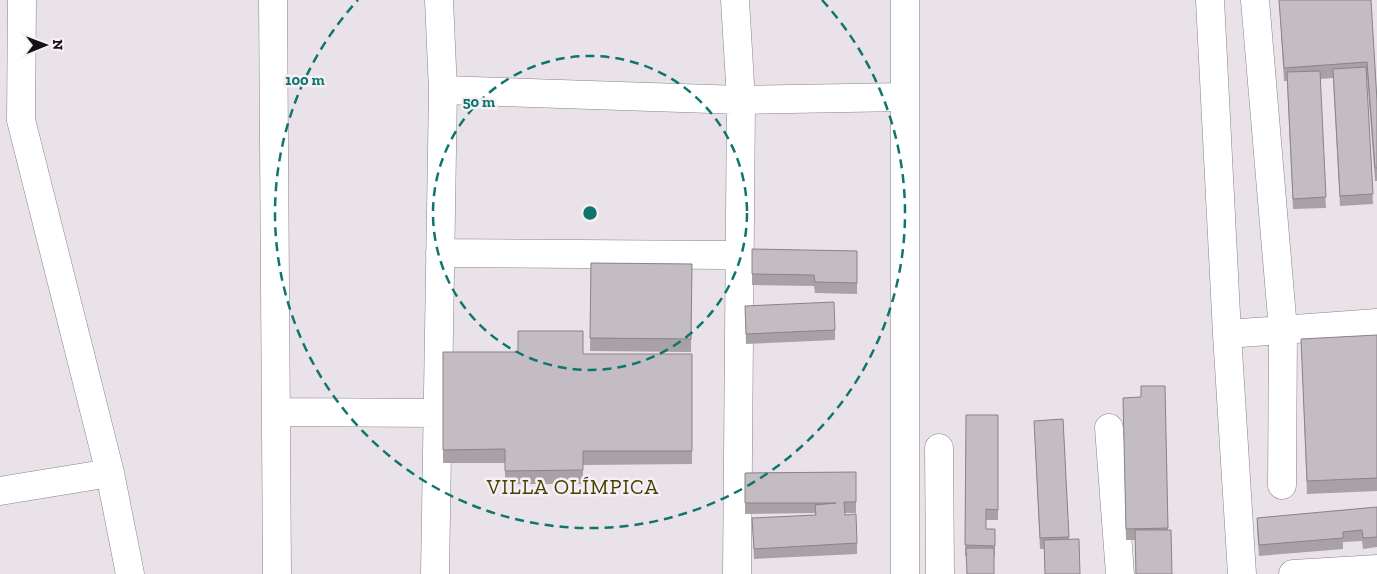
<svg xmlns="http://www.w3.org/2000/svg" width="1377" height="574" font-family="'Zilla Slab',serif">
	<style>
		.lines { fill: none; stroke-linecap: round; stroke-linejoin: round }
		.minor-casing { stroke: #898389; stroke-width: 29 }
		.minor { stroke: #fff; stroke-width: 28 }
		.wall { fill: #a8a2a7 }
		.building { fill: #c3bcc2; stroke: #888488 }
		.ring { fill: none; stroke: #0f766e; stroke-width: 2.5; stroke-dasharray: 9 6 }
		.labels { text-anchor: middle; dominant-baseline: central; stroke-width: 5; stroke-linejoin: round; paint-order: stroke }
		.neighbourhood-label { font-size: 21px; letter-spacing: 1px; fill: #444301; stroke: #f6eff6 }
		.centre { fill: #0f766e; stroke: #f6eff6; stroke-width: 2.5 }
		.ring-label { font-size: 15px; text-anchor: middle; font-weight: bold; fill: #0f766e; stroke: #f6eff6; stroke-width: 5; stroke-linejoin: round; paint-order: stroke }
	</style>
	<rect width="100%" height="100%" fill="#e9e2e8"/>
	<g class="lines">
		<defs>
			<path id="minor" d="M 22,0 L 21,120 L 110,473 L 130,574
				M 273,0 L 277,574
				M 735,0 L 741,100 L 737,574
				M 1210,0 L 1227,334 L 1242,574
				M 1255,0 L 1283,330 L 1282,485
				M 443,90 L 741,100 L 904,97
				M 440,253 L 725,255 L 740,257
				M 1227,334 L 1377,323
				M 277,412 L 438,413
				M 1109,428 L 1120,574
				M 939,448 L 940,574
				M 0,491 L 110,473
				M 435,574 L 443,90 L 439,0
				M 905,574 L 905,0
				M 1293,574 L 1377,569"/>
		</defs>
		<use href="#minor" class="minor-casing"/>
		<use href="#minor" class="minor"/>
	</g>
	<path class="wall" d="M 1279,0 L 1371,0 L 1377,101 L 1377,181 L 1375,181 L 1367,76 L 1366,76 L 1373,204 L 1340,206 L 1333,78 L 1320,79 L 1326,208 L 1293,209 L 1287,81 L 1284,81 Z
		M 752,249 L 857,251 L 857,294 L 815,293 L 814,286 L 752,285 Z
		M 591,263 L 692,264 L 691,352 L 590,351 Z
		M 745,306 L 835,330 L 835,340 L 746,344 Z
		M 1377,335 L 1377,491 L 1307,494 L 1301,339 Z
		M 443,352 L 518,352 L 583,354 L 692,354 L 692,464 L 583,465 L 583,484 L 505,484 L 505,463 L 443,463 Z
		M 1165,386 L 1168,530 L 1135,540 L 1126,540 L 1123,398 L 1141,397 Z
		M 966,415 L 998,415 L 998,520 L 986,520 L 986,529 L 995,529 L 995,556 L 965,556 Z
		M 1063,419 L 1069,539 L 1080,574 L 1045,574 L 1044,549 L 1040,549 L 1034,421 Z
		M 856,472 L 856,513 L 845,513 L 857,543 L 857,554 L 754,559 L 752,518 L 815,515 L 815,513 L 745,514 L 745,473 Z
		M 1377,507 L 1377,547 L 1363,549 L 1362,541 L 1343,542 L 1343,549 L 1259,556 L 1257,528 L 1257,518 Z"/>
	<path class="building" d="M 1279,0 L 1371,0 L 1377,101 L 1377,168 L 1375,168 L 1367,62 L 1284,68 Z
		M 1366,67 L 1373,194 L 1340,196 L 1333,69 Z
		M 1320,71 L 1326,197 L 1293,199 L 1287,72 Z
		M 752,249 L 857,251 L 857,283 L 815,282 L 814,275 L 752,274 Z
		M 591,263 L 692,264 L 691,339 L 590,338 Z
		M 834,302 L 835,330 L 746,334 L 745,306 Z
		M 518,331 L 583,331 L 583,354 L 692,354 L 692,451 L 583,451 L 583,470 L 505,471 L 505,449 L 443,450 L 443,352 L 518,352 Z
		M 1377,335 L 1377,478 L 1307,481 L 1301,339 Z
		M 1141,386 L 1165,386 L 1168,528 L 1126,529 L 1123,398 L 1141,397 Z
		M 966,415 L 998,415 L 998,510 L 986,509 L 986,529 L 995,529 L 995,546 L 965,545 Z
		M 1063,419 L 1069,537 L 1040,538 L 1034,421 Z
		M 856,472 L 856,502 L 844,502 L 845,515 L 856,514 L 857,543 L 754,549 L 752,518 L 816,515 L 815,505 L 836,503 L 745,503 L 745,473 Z
		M 1377,507 L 1377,537 L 1363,538 L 1362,530 L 1343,532 L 1343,538 L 1259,545 L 1257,518 Z
		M 1135,530 L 1171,530 L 1172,574 L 1136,574 Z
		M 1079,539 L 1080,574 L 1045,574 L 1044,540 Z
		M 966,548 L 994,548 L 994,574 L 967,574 Z"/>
	<g class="ring">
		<circle cx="590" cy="213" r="157"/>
		<path d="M822 0A315 315 0 1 1 358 0"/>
	</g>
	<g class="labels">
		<g class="neighbourhood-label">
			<text x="573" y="486">VILLA OLÍMPICA</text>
		</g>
	</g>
	<circle cx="590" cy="213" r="8" class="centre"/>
	<g class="ring-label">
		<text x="305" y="85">100 m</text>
		<text x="479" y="107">50 m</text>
	</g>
	<g transform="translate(45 45) rotate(89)" stroke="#f6eff6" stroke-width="4" paint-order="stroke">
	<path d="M0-4L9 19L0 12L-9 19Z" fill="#131113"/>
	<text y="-8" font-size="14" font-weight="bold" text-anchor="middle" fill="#131113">N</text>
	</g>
</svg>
